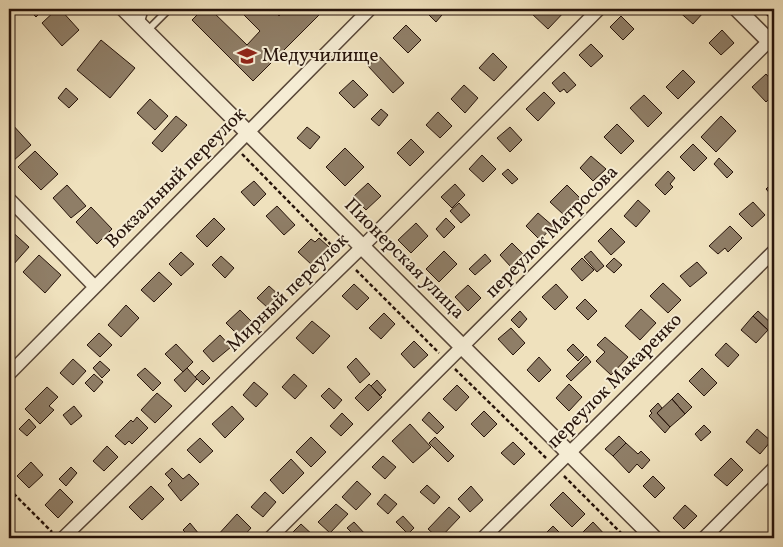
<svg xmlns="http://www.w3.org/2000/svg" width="783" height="547" font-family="Vollkorn,serif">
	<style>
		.building { fill: #8f7e67; stroke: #26130a }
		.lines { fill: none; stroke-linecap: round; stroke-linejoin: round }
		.service-casing { stroke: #584637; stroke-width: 9 }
		.minor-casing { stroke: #584637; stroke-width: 15 }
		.tertiary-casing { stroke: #584637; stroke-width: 18 }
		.path { stroke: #26130a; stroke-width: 2.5; stroke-dasharray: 4 2.5; stroke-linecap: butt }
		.service { stroke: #f5ecd4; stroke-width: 6 }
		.minor { stroke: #f5ecd4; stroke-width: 12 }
		.tertiary { stroke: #f5ecd4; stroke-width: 15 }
		.labels { text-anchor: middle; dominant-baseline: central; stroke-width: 4; stroke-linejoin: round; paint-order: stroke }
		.poi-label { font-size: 19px; fill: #26130a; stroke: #f5ecd4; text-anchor: start }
		.street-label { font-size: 19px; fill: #26130a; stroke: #f5ecd4 }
	</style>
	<rect width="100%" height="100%" fill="#efe1bd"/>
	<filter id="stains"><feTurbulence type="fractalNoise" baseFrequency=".004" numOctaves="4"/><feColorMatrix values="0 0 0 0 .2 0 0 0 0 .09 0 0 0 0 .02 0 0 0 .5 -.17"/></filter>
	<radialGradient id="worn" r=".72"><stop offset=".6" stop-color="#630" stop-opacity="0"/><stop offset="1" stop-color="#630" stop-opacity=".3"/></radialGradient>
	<path class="building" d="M 28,9 L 44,9 L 36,17 Z
		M 57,9 L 60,9 L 79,30 L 62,46 L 42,23 Z
		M 203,9 L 210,9 L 247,45 L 260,31 L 238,9 L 272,9 L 279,16 L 286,9 L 325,9 L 253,81 L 192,20 Z
		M 423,9 L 447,9 L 436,22 Z
		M 535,9 L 567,9 L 548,29 L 531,13 Z
		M 676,9 L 700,9 L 704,12 L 693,24 Z
		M 621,16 L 634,29 L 623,40 L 610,27 Z
		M 406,25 L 421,40 L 408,53 L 393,38 Z
		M 722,30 L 734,43 L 721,55 L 709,43 Z
		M 101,40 L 135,68 L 110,98 L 77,70 Z
		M 591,44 L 603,56 L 591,67 L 579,55 Z
		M 493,53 L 507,67 L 494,81 L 479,68 Z
		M 379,56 L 404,83 L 393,93 L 368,66 Z
		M 683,70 L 695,82 L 678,99 L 666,87 Z
		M 564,72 L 576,85 L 567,93 L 564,89 L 560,92 L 552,83 Z
		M 766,74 L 774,83 L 774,94 L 766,102 L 752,87 Z
		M 353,80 L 368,95 L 354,108 L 339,93 Z
		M 464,85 L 478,98 L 465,113 L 451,99 Z
		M 66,88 L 78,99 L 69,108 L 58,98 Z
		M 544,92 L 555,103 L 538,121 L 526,109 Z
		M 644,95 L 662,113 L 648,127 L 630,108 Z
		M 150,99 L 168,116 L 155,130 L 137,113 Z
		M 381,109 L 388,115 L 379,126 L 371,119 Z
		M 438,112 L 452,126 L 440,138 L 426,125 Z
		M 176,116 L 187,125 L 162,152 L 152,143 Z
		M 721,116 L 736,131 L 716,152 L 701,137 Z
		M 11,123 L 31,145 L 13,161 L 9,157 L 9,125 Z
		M 617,124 L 634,141 L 621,154 L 604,137 Z
		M 307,127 L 320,137 L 310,149 L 297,138 Z
		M 510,127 L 522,140 L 510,152 L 497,138 Z
		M 411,139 L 424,152 L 410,166 L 397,153 Z
		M 693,144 L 707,158 L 694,171 L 680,157 Z
		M 345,148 L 364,167 L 345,186 L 326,167 Z
		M 35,151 L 58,174 L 41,190 L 18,167 Z
		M 482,155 L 496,169 L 483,182 L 469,169 Z
		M 591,156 L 606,169 L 593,181 L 580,168 Z
		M 719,158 L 733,172 L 727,178 L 714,164 Z
		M 508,169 L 518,179 L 512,184 L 502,174 Z
		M 668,171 L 675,178 L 670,184 L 673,187 L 665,195 L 655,185 Z
		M 254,181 L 266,194 L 254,206 L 241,192 Z
		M 774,181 L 774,198 L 766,189 Z
		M 368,183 L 381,196 L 366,210 L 353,197 Z
		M 455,184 L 465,195 L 452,208 L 441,197 Z
		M 67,185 L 86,206 L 71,218 L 53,198 Z
		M 567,185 L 580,198 L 564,215 L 550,202 Z
		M 638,200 L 650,211 L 636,227 L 624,216 Z
		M 753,202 L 765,215 L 752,227 L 739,214 Z
		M 459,203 L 470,215 L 461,223 L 450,211 Z
		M 277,206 L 295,225 L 284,235 L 266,216 Z
		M 91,207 L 112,229 L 97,244 L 76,222 Z
		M 538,213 L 553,226 L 540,240 L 526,226 Z
		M 214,218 L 225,229 L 207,247 L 196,236 Z
		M 446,218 L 455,227 L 444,238 L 436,229 Z
		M 416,223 L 428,236 L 411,253 L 398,240 Z
		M 730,226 L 742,238 L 728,252 L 725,248 L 718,254 L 709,246 Z
		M 611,228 L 625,242 L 611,255 L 598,241 Z
		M 9,229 L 29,247 L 13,265 L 9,261 Z
		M 319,238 L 329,247 L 312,265 L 298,252 L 311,239 L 315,242 Z
		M 512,243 L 524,255 L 511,267 L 500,255 Z
		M 444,251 L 457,264 L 439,282 L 426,269 Z
		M 591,251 L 604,266 L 597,272 L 584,257 Z
		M 181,252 L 194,264 L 181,276 L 169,264 Z
		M 485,254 L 491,261 L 475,275 L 469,269 Z
		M 39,255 L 61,275 L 45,293 L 23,272 Z
		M 221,256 L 234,268 L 225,278 L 212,265 Z
		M 582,258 L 594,270 L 582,281 L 571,269 Z
		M 614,258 L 622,265 L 614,273 L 606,266 Z
		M 697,262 L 707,273 L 690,287 L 680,276 Z
		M 159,272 L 172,284 L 154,302 L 141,290 Z
		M 663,283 L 681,300 L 668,313 L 650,296 Z
		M 354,284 L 369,298 L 357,310 L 342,296 Z
		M 556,284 L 568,297 L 555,310 L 542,297 Z
		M 468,285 L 481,298 L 468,311 L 455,297 Z
		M 269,286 L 280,296 L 268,308 L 257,298 Z
		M 585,299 L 597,311 L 588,320 L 576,308 Z
		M 126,305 L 139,318 L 121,337 L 108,325 Z
		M 641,309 L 656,323 L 640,340 L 625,326 Z
		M 240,310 L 253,323 L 240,337 L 226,323 Z
		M 520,311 L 527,319 L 519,328 L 511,320 Z
		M 758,311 L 773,325 L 768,330 L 753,316 Z
		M 384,313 L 395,324 L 381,339 L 369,328 Z
		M 753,316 L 768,330 L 756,343 L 741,330 Z
		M 312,321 L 330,336 L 313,354 L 296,338 Z
		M 511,328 L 525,343 L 513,355 L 498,339 Z
		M 99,333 L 112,345 L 100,357 L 87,345 Z
		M 220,335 L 231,347 L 213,362 L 203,351 Z
		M 605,337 L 628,357 L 611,375 L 596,361 L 605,352 L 597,345 Z
		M 414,341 L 428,355 L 414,368 L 401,354 Z
		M 726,343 L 739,355 L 728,367 L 715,355 Z
		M 176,344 L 193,362 L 183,372 L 165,354 Z
		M 573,344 L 584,355 L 578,361 L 567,350 Z
		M 586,356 L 591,362 L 571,381 L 566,376 Z
		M 539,357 L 551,370 L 539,382 L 527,370 Z
		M 356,358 L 370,374 L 360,383 L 347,367 Z
		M 73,359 L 86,371 L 73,385 L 60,373 Z
		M 100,361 L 110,370 L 102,378 L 93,368 Z
		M 145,368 L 161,383 L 153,391 L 137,375 Z
		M 187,368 L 197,379 L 185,392 L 174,380 Z
		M 702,368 L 717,383 L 704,396 L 689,381 Z
		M 202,370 L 210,378 L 203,385 L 195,377 Z
		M 94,374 L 103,382 L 94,392 L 85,383 Z
		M 294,374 L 307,386 L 295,399 L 282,387 Z
		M 377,380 L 386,390 L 380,396 L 371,386 Z
		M 254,382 L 268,394 L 256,407 L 243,395 Z
		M 369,384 L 382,397 L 368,411 L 355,398 Z
		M 569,384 L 582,397 L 569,411 L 556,398 Z
		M 457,385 L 469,397 L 456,411 L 443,399 Z
		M 47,387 L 58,397 L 49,406 L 54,410 L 40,424 L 25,409 Z
		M 329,388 L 342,400 L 334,409 L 321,396 Z
		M 157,393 L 172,406 L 155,423 L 141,410 Z
		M 678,393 L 692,407 L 685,414 L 672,399 Z
		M 672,399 L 685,414 L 670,427 L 657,413 Z
		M 658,403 L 662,408 L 657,413 L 670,427 L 665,433 L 649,416 L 652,413 L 650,411 Z
		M 74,406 L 82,416 L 71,425 L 63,415 Z
		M 232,406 L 244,419 L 225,438 L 212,424 Z
		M 484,411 L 497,424 L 484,437 L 471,424 Z
		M 429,412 L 444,427 L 437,434 L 422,420 Z
		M 342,413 L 353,424 L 341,436 L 330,426 Z
		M 137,417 L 148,428 L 132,444 L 129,441 L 125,445 L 115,436 L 131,420 L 133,422 Z
		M 29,419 L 36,427 L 27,436 L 19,429 Z
		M 410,424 L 431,447 L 413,463 L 392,441 Z
		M 704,425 L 711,432 L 701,441 L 695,434 Z
		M 757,429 L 771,441 L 760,454 L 746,442 Z
		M 619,436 L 626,443 L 613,456 L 605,449 Z
		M 311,437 L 326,452 L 311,467 L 296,452 Z
		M 435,437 L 454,456 L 448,462 L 429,443 Z
		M 200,438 L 213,451 L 200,463 L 187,450 Z
		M 513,442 L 525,454 L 514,465 L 501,453 Z
		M 626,443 L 638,454 L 641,451 L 650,460 L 642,469 L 637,464 L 629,473 L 613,456 Z
		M 107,446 L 118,457 L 104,471 L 93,461 Z
		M 383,456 L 396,467 L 385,479 L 372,467 Z
		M 731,458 L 743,470 L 727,486 L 714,475 Z
		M 291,459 L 304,473 L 283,494 L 270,480 Z
		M 31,462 L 43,475 L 29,488 L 17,476 Z
		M 71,467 L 77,473 L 66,486 L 59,479 Z
		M 172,468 L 183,479 L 189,474 L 199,484 L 181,501 L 168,485 L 172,481 L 165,474 Z
		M 653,476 L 665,488 L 655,498 L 643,486 Z
		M 357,481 L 371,494 L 356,510 L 342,497 Z
		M 427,485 L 440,497 L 434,504 L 420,492 Z
		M 151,486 L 164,499 L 142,520 L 129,507 Z
		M 471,486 L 483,500 L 470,512 L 458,499 Z
		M 60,489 L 73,502 L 58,518 L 45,505 Z
		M 265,492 L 276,502 L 263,517 L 251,507 Z
		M 563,492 L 585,514 L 572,527 L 550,505 Z
		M 385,494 L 397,504 L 388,514 L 377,504 Z
		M 336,504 L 348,514 L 330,533 L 318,522 Z
		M 685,505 L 697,516 L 684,529 L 673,518 Z
		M 449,507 L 460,517 L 440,538 L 438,538 L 428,529 Z
		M 237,514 L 251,528 L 242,538 L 217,538 L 216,537 Z
		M 403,516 L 414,528 L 408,534 L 396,522 Z
		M 354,522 L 366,535 L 363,538 L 357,538 L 347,528 Z
		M 593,522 L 608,538 L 582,538 L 579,536 Z
		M 190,523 L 199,534 L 195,538 L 191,538 L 183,530 Z
		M 301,524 L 316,538 L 299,538 L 293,532 Z
		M 553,526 L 565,538 L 545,538 L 543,536 Z"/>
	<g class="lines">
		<defs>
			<path id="service" d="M 140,24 L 145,9
				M 147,31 L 169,9"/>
			<path id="minor" d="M 9,199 L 95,287
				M 9,374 L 370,9
				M 63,538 L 362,247 L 599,9
				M 270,538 L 774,36
				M 483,538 L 774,251
				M 704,538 L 774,468"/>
			<path id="tertiary" d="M 124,9 L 654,538
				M 737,9 L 774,46"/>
		</defs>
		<use href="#service" class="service-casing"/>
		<use href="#minor" class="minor-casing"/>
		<use href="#tertiary" class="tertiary-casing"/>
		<path class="path" d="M 762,9 L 774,21
			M 242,154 L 338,252
			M 356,270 L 439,353
			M 455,369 L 546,458
			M 564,476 L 626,538
			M 9,489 L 52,532"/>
		<use href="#service" class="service"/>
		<use href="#minor" class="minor"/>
		<use href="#tertiary" class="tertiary"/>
	</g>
	<defs>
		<symbol id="university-bare" viewBox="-9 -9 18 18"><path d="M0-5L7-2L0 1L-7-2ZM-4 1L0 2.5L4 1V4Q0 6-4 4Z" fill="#8f2418" stroke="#f5ecd4" stroke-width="2.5" paint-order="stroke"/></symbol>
	</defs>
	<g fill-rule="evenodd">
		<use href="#university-bare" x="233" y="42" width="28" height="28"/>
	</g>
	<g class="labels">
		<g class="poi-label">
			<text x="262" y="56">Медучилище</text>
		</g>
		<g class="street-label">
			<text transform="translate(176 178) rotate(-45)">Вокзальный переулок</text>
			<text transform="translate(552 232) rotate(-45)">переулок Матросова</text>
			<text transform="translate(404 259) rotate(45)">Пионерская улица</text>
			<text transform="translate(288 293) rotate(-44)">Мирный переулок</text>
			<text transform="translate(615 381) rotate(-45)">переулок Макаренко</text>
		</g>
	</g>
	<rect width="783" height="547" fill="none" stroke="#efe1bd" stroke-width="30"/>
	<rect x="10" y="10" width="763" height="527" fill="none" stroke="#26130a" stroke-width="2.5"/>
	<rect x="15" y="15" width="753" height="517" fill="none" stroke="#26130a"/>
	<rect width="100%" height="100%" filter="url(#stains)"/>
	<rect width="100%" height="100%" fill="url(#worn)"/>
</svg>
